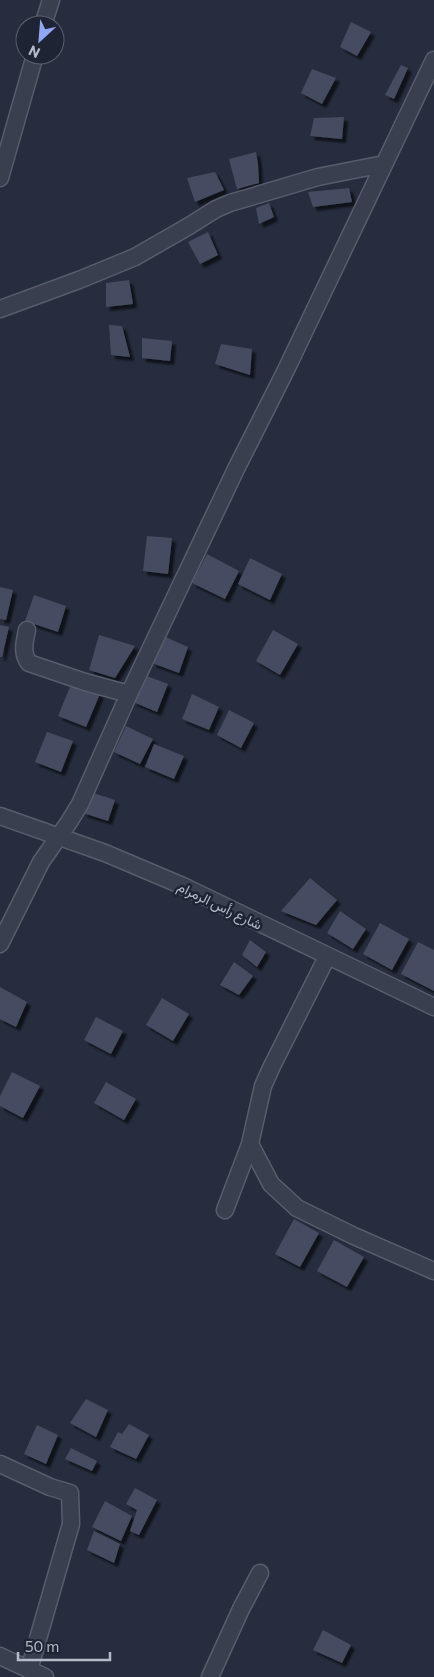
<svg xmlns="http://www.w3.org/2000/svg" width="434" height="1677" font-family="Commissioner,Vazirmatn,sans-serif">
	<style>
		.building { fill: #454c60; filter: url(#shadow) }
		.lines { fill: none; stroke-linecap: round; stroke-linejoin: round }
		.minor-casing { stroke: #585d6c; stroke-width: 19 }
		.minor { stroke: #3a3f4f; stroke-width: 16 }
		.labels { text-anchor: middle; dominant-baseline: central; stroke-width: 5; stroke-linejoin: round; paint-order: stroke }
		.street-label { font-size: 14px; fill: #b6bbc9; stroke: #1f2434 }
	</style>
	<defs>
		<filter id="shadow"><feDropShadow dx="4" dy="4" stdDeviation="1" flood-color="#0009"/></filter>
	</defs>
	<rect width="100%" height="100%" fill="#262d3e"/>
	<path class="building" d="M 351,22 L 371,32 L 357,56 L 340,47 Z
		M 401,65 L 408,68 L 394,99 L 385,95 Z
		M 312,69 L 336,78 L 322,104 L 301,93 Z
		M 344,117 L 342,139 L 310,136 L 314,118 Z
		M 256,152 L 258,164 L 259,183 L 237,189 L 229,159 Z
		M 215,172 L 224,190 L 195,202 L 187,178 Z
		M 349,188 L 352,202 L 313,207 L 308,192 Z
		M 269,203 L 274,217 L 259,224 L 256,208 Z
		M 208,232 L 218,255 L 200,264 L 188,242 Z
		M 129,280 L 133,304 L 106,307 L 106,283 Z
		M 109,325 L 122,326 L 130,357 L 111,355 Z
		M 142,338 L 172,341 L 170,361 L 142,358 Z
		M 221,344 L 252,349 L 250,375 L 215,364 Z
		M 147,536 L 172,538 L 168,574 L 143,571 Z
		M 207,554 L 239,571 L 225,599 L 192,583 Z
		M 250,558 L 282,574 L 270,600 L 238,584 Z
		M 0,587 L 13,590 L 6,620 L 0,619 Z
		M 34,595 L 66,606 L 58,632 L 25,621 Z
		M 0,625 L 9,627 L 2,657 L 0,657 Z
		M 273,630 L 298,644 L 280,675 L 256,661 Z
		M 99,635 L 135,646 L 115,678 L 89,670 Z
		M 163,636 L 188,647 L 179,673 L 152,663 Z
		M 144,675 L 168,684 L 157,712 L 133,702 Z
		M 72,682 L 100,694 L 86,727 L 58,716 Z
		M 192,694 L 219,707 L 209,730 L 182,719 Z
		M 229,710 L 254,723 L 241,748 L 217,735 Z
		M 126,726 L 153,739 L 140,764 L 114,752 Z
		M 47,732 L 73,741 L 61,772 L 35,762 Z
		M 154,744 L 184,756 L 174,779 L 145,767 Z
		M 90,792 L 115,800 L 108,821 L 83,813 Z
		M 310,878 L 337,900 L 316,925 L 281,911 Z
		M 340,911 L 366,929 L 353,949 L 327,933 Z
		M 380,923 L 409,939 L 392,970 L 363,954 Z
		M 250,940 L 266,952 L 257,967 L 242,955 Z
		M 418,942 L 434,950 L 434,991 L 401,974 Z
		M 234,962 L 253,976 L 239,995 L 220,985 Z
		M 0,987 L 27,1002 L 16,1027 L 0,1019 Z
		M 162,998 L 189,1014 L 173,1041 L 146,1025 Z
		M 96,1017 L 123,1031 L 111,1054 L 84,1040 Z
		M 12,1072 L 40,1086 L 23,1118 L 0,1106 L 0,1096 Z
		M 106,1082 L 136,1099 L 124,1120 L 94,1103 Z
		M 294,1219 L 319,1233 L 300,1267 L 275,1254 Z
		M 334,1240 L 364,1257 L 347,1287 L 317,1271 Z
		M 86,1399 L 108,1410 L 96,1437 L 70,1423 Z
		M 129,1424 L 149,1435 L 136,1459 L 110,1447 L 118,1432 L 122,1434 Z
		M 37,1425 L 58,1435 L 46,1464 L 24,1454 Z
		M 71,1448 L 97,1461 L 92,1471 L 65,1459 Z
		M 135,1488 L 157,1500 L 139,1535 L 130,1531 L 137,1510 L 126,1504 Z
		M 105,1501 L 132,1516 L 121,1541 L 92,1527 Z
		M 94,1531 L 120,1544 L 114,1563 L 87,1550 Z
		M 323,1630 L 351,1645 L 342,1663 L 313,1650 Z"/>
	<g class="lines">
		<defs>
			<path id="minor" d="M 43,25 L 51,0
				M 0,178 L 35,55
				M 0,309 L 79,280 L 135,257 L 189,226 L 216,209 L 230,203 L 318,177 L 384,164
				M 27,630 C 25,641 21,653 29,663 L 85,682 L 129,694
				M 0,816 L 105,853 L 183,886 L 434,1007
				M 0,944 L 41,862 L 69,822 L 80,804 L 129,694 L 236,469 L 285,372 L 434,60
				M 250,1144 L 271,1184 L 297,1208 L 354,1236 L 434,1271
				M 225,1210 L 250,1144 L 263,1086 L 272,1066 L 327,957
				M 0,1464 L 50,1487 L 70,1493 L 71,1524 L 29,1670
				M 0,1656 L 45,1677
				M 210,1677 L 241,1609 L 260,1573"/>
		</defs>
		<use href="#minor" class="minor-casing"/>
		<use href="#minor" class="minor"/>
	</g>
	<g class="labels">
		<g class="street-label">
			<text transform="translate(220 905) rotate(26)">شارع رأس الرمرام</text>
		</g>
	</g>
	<g transform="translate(40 40) rotate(206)"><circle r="24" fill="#1f2434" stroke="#5b6070"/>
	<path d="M0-4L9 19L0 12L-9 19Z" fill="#90a7f4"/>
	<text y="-8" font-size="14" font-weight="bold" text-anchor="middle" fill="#b6bbc9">N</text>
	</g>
	<path d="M18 1652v8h92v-8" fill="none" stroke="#b6bbc9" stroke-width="2.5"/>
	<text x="25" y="1652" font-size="15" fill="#b6bbc9" stroke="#1f2434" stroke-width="4" paint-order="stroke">50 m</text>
</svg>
